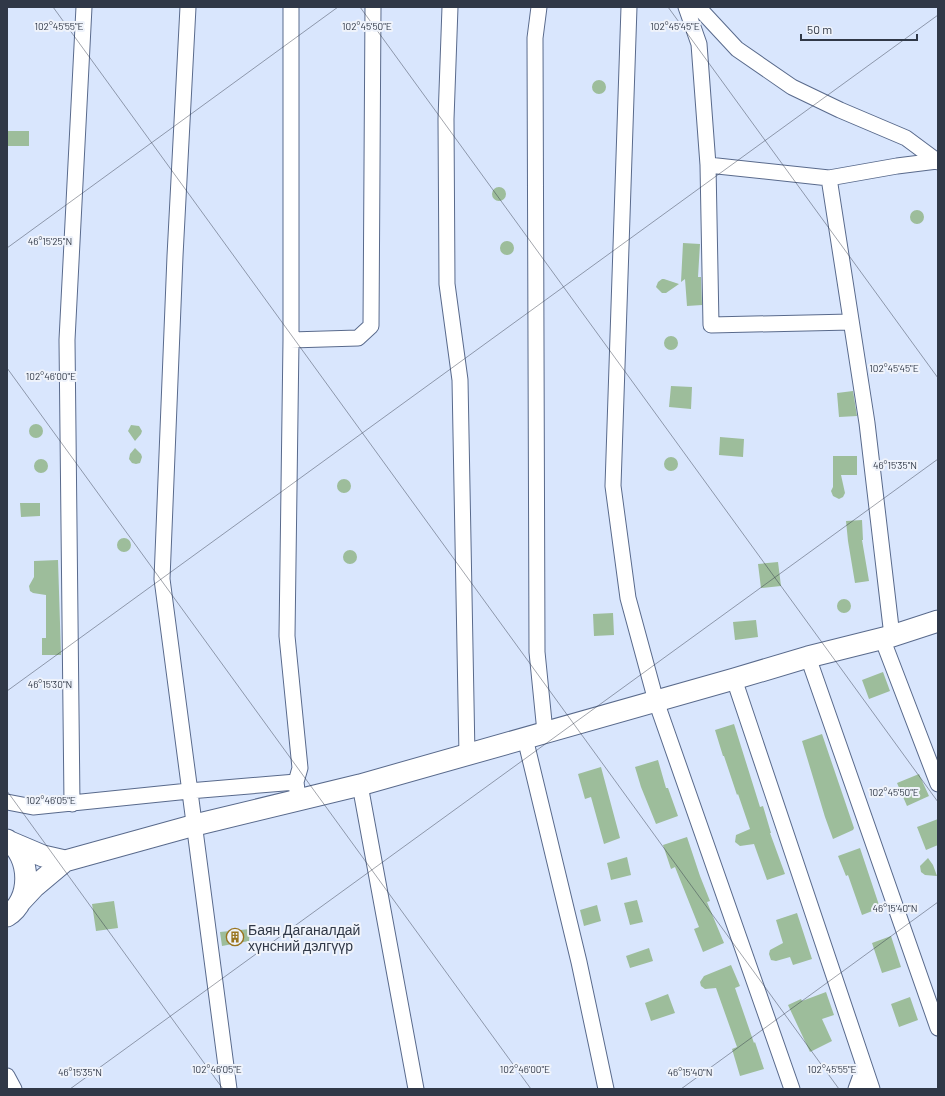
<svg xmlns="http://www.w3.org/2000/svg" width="945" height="1096" font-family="Barlow,sans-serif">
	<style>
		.building { fill: #9dbd9b }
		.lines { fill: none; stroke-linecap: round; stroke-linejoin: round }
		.street-casing { stroke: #596a8c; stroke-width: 17 }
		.secondary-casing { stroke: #596a8c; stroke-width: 23 }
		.street { stroke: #fff; stroke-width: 15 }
		.secondary { stroke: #fff; stroke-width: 21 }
		.ticks { fill: none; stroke: #303847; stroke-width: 1; stroke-opacity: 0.45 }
		.labels { text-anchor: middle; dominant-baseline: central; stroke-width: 4; stroke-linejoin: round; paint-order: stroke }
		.poi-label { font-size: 14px; fill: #303847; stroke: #eff3fb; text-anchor: start }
		.ticks-label { font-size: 10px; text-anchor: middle; fill: #303847; stroke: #eff3fb; stroke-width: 4; stroke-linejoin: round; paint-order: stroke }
	</style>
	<rect width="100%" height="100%" fill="#d9e6fd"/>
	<path class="building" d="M592 87a7 7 0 1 1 14 0a7 7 0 1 1-14 0Z
		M 7,131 L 29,131 L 29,146 L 7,146 Z
		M492 194a7 7 0 1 1 14 0a7 7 0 1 1-14 0Z
		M910 217a7 7 0 1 1 14 0a7 7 0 1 1-14 0Z
		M500 248a7 7 0 1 1 14 0a7 7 0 1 1-14 0Z
		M 683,243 L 700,244 L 698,277 L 701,277 L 702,305 L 687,306 L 685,279 L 681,282 Z
		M 662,279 L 664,279 L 679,284 L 666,293 L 662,293 L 656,287 L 658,282 Z
		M664 343a7 7 0 1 1 14 0a7 7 0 1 1-14 0Z
		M 671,386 L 692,387 L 691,409 L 669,407 Z
		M 853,391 L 857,416 L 839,417 L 837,393 Z
		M29 431a7 7 0 1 1 14 0a7 7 0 1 1-14 0Z
		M 131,425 L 139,426 L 142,431 L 141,434 L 135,441 L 128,431 Z
		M 720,437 L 744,439 L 743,457 L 719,455 Z
		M 135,448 L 141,454 L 142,457 L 140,463 L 136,464 L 132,463 L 129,459 L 130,454 Z
		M 833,456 L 857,456 L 857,475 L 841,475 L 845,493 L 843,497 L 839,499 L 833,496 L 831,491 L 833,487 Z
		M664 464a7 7 0 1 1 14 0a7 7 0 1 1-14 0Z
		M34 466a7 7 0 1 1 14 0a7 7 0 1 1-14 0Z
		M337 486a7 7 0 1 1 14 0a7 7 0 1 1-14 0Z
		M 20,503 L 40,503 L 40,516 L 21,517 Z
		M 862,520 L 863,540 L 862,540 L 869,581 L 855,583 L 848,541 L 846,521 Z
		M117 545a7 7 0 1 1 14 0a7 7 0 1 1-14 0Z
		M343 557a7 7 0 1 1 14 0a7 7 0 1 1-14 0Z
		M 58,560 L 61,655 L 42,655 L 42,638 L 46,638 L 46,595 L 33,593 L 30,591 L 29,586 L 34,577 L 34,561 Z
		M 778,562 L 781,586 L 761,588 L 758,564 Z
		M837 606a7 7 0 1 1 14 0a7 7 0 1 1-14 0Z
		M 613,613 L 614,635 L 594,636 L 593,614 Z
		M 756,620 L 758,637 L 735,640 L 733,622 Z
		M 883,672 L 890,691 L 869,699 L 862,680 Z
		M 734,724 L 760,807 L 763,806 L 771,833 L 770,833 L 785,874 L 767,880 L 754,844 L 740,846 L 735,842 L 736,835 L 750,829 L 738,794 L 737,795 L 724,756 L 723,756 L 715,730 Z
		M 822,734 L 854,828 L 853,830 L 833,839 L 825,817 L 802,741 Z
		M 658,760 L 666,788 L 668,788 L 678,816 L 656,824 L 641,787 L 635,767 Z
		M 601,767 L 620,838 L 604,844 L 591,797 L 585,799 L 578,774 Z
		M 919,774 L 929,796 L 907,806 L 897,783 Z
		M 938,819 L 938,845 L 926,850 L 917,827 Z
		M 687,837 L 700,876 L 710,901 L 707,902 L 724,943 L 703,952 L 694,929 L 699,927 L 675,867 L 671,869 L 663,845 Z
		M 860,848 L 880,908 L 862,915 L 848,875 L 846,876 L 838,856 Z
		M 627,857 L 631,875 L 611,880 L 607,863 Z
		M 928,858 L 933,865 L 937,876 L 925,875 L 921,872 L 920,866 Z
		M 637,900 L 643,922 L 630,925 L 624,903 Z
		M 114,901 L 118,928 L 96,931 L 92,904 Z
		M 597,905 L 601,921 L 584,926 L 580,910 Z
		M 797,913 L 812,959 L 793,965 L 790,957 L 776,961 L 771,960 L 769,954 L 770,950 L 783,943 L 776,920 Z
		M 250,929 L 249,941 L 222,946 L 220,932 Z
		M 891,936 L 901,967 L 882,973 L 872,943 Z
		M 649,948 L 653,961 L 630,968 L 626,956 Z
		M 731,965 L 740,986 L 735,988 L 754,1043 L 755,1042 L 764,1069 L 740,1076 L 732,1049 L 737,1047 L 716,988 L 705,989 L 701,986 L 700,982 L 704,976 Z
		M 826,992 L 834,1015 L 822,1019 L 832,1041 L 810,1052 L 788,1005 L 801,999 L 802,1001 Z
		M 668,994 L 675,1013 L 651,1021 L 645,1003 Z
		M 910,997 L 918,1020 L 899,1027 L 891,1004 Z"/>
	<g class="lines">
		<defs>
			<path id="street" d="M 188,7 L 175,256 L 162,579 L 229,1089
				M 291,7 L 291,340 L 287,636 L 300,768 L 296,782 L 298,799
				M 450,7 L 446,119 L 447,284 L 460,380 L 467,755
				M 539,7 L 535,38 L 537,652 L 545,732
				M 629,7 L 613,486 L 628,598 L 656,701 L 792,1089
				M 686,7 L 699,44 L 708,165 L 829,178 L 897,166 L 937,161 L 938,162
				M 698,7 L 737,49 L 792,87 L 840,110 L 906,138 L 937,161
				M 708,165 L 711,325 L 851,322
				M 829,178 L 867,423 L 892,636
				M 291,340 L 358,338 L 371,326 L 373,7
				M 882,638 L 938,784
				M 808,657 L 938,1028
				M 734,679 L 872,1089
				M 525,738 L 579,962 L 606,1089
				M 360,785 L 416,1089
				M 7,802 L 33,807 L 189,791 L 296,782
				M 72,804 L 67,340 L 84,7
				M 7,1076 L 14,1089
				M 856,1089 L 864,1067"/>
			<path id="secondary" d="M 7,840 C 32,856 32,901 7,916
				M 10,842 L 43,856 L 65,861
				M 20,902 L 34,887 L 65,861 L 195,825 L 360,785 L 734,679 L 808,657 L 892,636 L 938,621"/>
		</defs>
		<use href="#street" class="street-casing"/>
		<use href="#secondary" class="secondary-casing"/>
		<use href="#street" class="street"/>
		<use href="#secondary" class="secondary"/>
	</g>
	<path class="ticks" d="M 53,7 L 839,1089M 360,7 L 938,802M 668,7 L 938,378M 7,248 L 338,7M 7,368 L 531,1089M 7,691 L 938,15M 7,791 L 223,1089M 70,1089 L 938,459M 681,1089 L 938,902"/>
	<defs>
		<symbol id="building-ring" viewBox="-11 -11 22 22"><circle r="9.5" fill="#eff3fb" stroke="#99741f" stroke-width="1.5"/><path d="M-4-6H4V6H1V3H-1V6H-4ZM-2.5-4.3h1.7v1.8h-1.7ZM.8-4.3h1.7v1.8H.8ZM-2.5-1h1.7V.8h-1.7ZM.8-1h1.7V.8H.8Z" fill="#99741f"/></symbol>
	</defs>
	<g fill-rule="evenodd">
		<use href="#building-ring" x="225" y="927" width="20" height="20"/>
	</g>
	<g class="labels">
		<g class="poi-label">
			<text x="248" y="929">Баян Даганалдай<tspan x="248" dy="16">хүнсний дэлгүүр</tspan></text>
		</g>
	</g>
	<g class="ticks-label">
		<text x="59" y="30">102°45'55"E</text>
		<text x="367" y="30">102°45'50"E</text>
		<text x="675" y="30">102°45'45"E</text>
		<text x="50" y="245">46°15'25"N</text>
		<text x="894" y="372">102°45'45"E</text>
		<text x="51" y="380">102°46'00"E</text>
		<text x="895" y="469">46°15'35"N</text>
		<text x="50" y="688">46°15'30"N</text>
		<text x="894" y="796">102°45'50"E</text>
		<text x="51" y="804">102°46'05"E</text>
		<text x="895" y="912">46°15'40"N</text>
		<text x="217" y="1073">102°46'05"E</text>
		<text x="525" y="1073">102°46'00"E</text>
		<text x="832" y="1073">102°45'55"E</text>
		<text x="80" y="1076">46°15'35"N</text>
		<text x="690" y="1076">46°15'40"N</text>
	</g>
	<rect width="945" height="1096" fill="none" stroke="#303847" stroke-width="16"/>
	<path d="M801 34v6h116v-6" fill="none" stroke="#303847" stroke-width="2"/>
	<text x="807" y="34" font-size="12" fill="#303847" stroke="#eff3fb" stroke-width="3" paint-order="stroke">50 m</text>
</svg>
